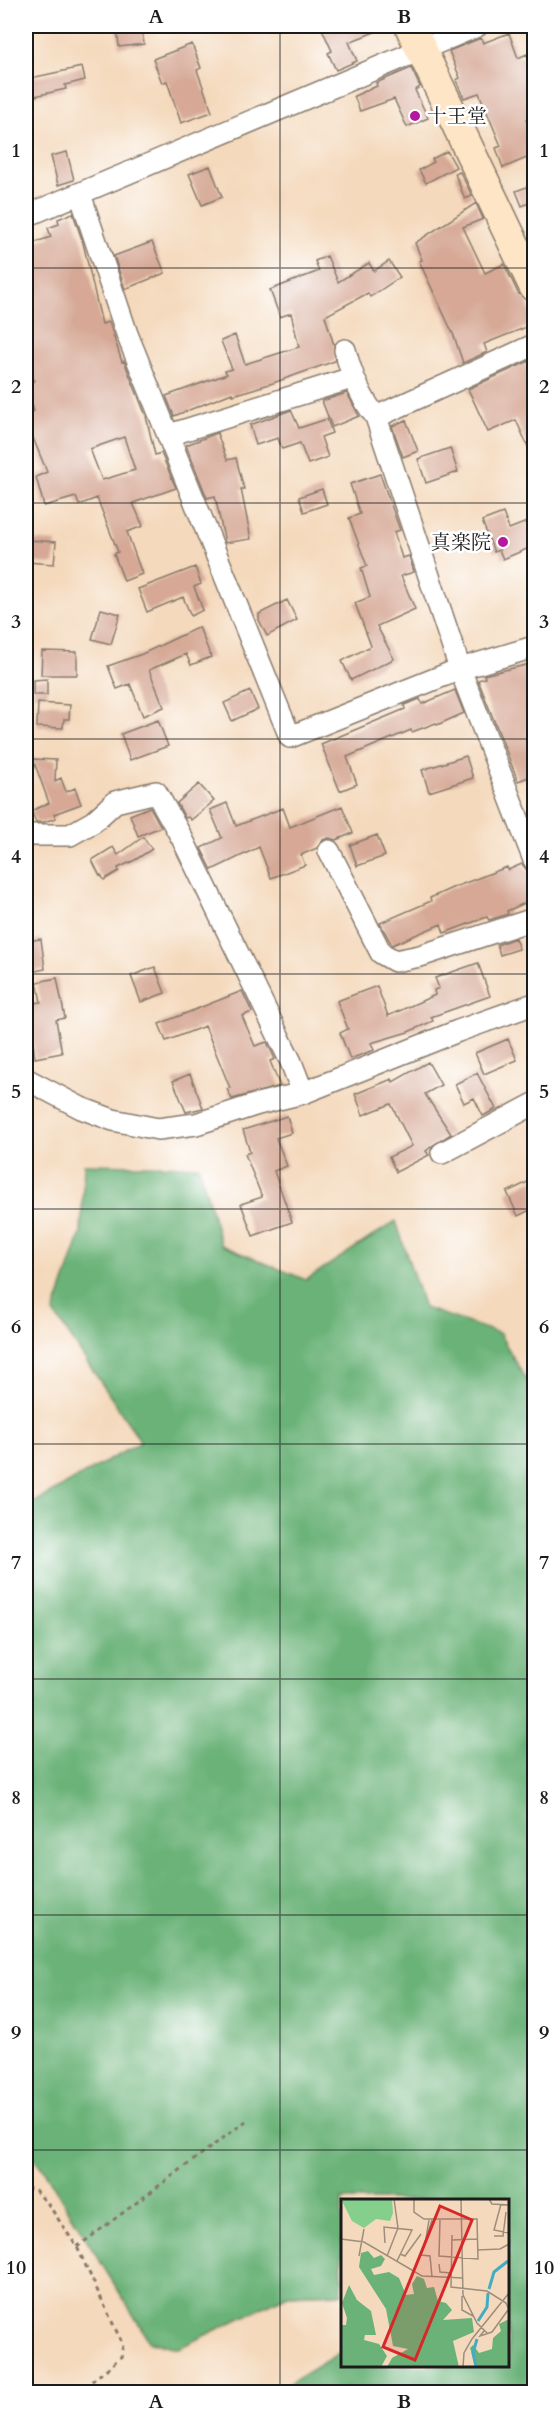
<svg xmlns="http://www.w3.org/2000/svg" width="560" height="2418" font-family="Cardo,'Noto Serif JP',serif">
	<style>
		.forest { fill: #6bb278; stroke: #44674a; stroke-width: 1.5 }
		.building { fill: #d6a895; fill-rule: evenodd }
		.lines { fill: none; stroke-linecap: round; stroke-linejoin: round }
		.street-casing { stroke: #887a6c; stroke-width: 24 }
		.secondary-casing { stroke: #887a6c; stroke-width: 33 }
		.path { stroke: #887a6c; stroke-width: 3; stroke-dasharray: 4.5 4.5; stroke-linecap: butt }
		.street { stroke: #fff; stroke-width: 21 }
		.secondary { stroke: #fee5c5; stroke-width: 30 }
		.grid { fill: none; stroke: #1c1c1c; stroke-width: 1.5; stroke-opacity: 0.55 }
		.poi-dot { fill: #b5179e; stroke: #fff; stroke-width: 2 }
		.labels { text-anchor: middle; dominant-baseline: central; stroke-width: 5; stroke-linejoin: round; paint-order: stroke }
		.poi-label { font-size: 20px; fill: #1c1c1c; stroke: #fff; text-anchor: start }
		.inset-river { fill: none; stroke: #43acc3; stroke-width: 3 }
		.inset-road { fill: none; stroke: #9e8d7c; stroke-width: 1.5 }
		.view { fill: #d62828; fill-opacity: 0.15; stroke: #d62828; stroke-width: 3 }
		.inset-edge { fill: none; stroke: #1c1c1c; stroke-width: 3 }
		.neatline { fill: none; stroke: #1c1c1c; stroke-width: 2 }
		.grid-label { font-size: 20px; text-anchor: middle; font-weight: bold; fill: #1c1c1c }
	</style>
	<rect width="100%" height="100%" fill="#fff"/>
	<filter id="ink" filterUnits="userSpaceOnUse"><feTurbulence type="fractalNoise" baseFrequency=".0167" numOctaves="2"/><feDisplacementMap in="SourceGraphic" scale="12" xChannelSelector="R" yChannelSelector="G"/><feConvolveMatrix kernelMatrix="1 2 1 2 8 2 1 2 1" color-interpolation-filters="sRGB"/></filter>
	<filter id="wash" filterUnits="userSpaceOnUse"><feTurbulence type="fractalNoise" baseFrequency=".008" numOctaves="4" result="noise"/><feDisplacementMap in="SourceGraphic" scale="24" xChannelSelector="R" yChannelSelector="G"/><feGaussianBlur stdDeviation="1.35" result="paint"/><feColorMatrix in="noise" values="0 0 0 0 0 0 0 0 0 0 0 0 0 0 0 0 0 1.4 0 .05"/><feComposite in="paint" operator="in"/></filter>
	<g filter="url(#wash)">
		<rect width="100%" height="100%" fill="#f4d9bc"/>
		<path class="forest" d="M 84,1164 L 199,1166 L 221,1245 L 306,1280 L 396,1221 L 424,1308 L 499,1333 L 534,1393 L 534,2392 L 278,2392 L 280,2389 L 342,2351 L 342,2366 L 508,2366 L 508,2200 L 342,2200 L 342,2293 L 288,2295 L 179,2348 L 150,2342 L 45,2172 L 26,2148 L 26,1507 L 141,1442 L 54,1313 L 81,1233 Z"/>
		<g id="blocks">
			<path class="building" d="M 117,26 L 142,28 L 144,44 L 119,47 Z
				M 331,26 L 390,26 L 349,42 L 357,61 L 336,70 L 328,53 L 332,51 L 322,29 Z
				M 509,33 L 518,58 L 527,54 L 534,72 L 534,115 L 526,119 L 534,141 L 534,155 L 503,168 L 496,148 L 501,146 L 479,93 L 464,98 L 456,80 L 460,78 L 449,51 L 481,38 L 483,43 Z
				M 192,44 L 201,68 L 197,70 L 212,112 L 181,123 L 167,81 L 162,83 L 153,59 Z
				M 82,67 L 85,80 L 65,85 L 66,89 L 26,98 L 26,79 Z
				M 411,68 L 420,87 L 415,90 L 428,118 L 407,127 L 394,99 L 360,111 L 354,96 L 377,86 L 376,83 Z
				M 447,151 L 456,167 L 426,183 L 419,170 L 434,162 L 432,159 Z
				M 67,152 L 74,180 L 58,185 L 51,156 Z
				M 210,166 L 222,197 L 202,205 L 189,174 Z
				M 460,172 L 472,196 L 465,199 L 455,174 Z
				M 534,184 L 534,201 L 522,206 L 516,191 Z
				M 476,203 L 483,219 L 463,227 L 485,273 L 504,264 L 518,293 L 527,301 L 534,324 L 484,344 L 487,352 L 463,363 L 454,336 L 419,261 L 422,260 L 415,243 Z
				M 73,213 L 83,243 L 102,324 L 109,322 L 122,362 L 124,361 L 146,416 L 155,455 L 161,453 L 176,488 L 133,503 L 143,526 L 127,532 L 142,574 L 124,581 L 114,554 L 118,552 L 97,498 L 79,505 L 76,497 L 44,506 L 36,477 L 47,472 L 31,433 L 26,435 L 26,414 L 34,411 L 26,385 L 34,381 L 26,361 L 26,245 L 51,237 L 48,228 L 59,224 L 58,219 ZM 124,437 L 135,470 L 102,480 L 90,449 Z
				M 152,242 L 165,273 L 125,289 L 114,256 Z
				M 327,256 L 338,282 L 369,263 L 374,271 L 389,261 L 400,277 L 370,297 L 368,293 L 325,316 L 334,345 L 335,361 L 273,383 L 233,395 L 232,393 L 174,416 L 166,396 L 227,374 L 225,371 L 232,369 L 221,341 L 235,335 L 245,364 L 299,347 L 291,313 L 280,317 L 270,290 L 319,271 L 315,261 Z
				M 534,359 L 534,460 L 516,420 L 488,432 L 468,389 Z
				M 347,393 L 359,416 L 332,427 L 322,401 Z
				M 291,410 L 299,428 L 327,419 L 332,433 L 321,437 L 328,457 L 308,464 L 300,443 L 282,449 L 278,438 L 256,445 L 250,425 Z
				M 406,420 L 418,451 L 403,457 L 392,426 Z
				M 217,433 L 227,460 L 236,458 L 244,489 L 241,489 L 251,539 L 225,543 L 215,496 L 207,498 L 186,445 Z
				M 450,448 L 458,472 L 426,483 L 418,459 Z
				M 380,474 L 400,530 L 394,532 L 402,558 L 409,556 L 414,572 L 401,576 L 415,609 L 377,626 L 394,659 L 351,680 L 342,661 L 371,646 L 355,603 L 370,597 L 361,568 L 367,566 L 349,518 L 360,514 L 350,484 Z
				M 322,489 L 327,504 L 304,512 L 299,497 Z
				M 503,513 L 509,529 L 534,519 L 534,546 L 503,559 L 499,550 L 494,552 L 482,521 Z
				M 28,540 L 56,542 L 54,564 L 26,562 Z
				M 195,567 L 201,584 L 194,587 L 203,610 L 191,616 L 183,597 L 147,612 L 138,589 Z
				M 287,600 L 297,620 L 267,636 L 259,620 L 259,614 Z
				M 101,609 L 120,614 L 111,644 L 92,639 Z
				M 199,627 L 211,657 L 191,665 L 186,654 L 149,670 L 164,707 L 143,716 L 130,684 L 117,689 L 108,666 L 142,654 Z
				M 42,651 L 77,652 L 77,675 L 41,675 Z
				M 534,663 L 534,729 L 527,731 L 534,750 L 534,775 L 518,781 L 478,680 L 485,678 L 484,675 Z
				M 47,679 L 47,695 L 33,695 L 33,680 Z
				M 455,690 L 464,713 L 437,725 L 436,723 L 412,732 L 411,730 L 347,757 L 357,784 L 340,791 L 321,744 L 405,709 L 404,705 L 420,699 L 422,704 Z
				M 250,691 L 258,709 L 232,721 L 224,703 Z
				M 38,703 L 70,705 L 69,719 L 64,719 L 63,728 L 37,727 Z
				M 158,720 L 168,746 L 130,760 L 121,734 Z
				M 466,756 L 473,778 L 429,792 L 422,770 Z
				M 33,759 L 56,760 L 55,781 L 61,778 L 66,792 L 75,788 L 81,804 L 54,814 L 56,818 L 44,822 L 36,822 L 31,811 L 49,803 Z
				M 199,784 L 214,801 L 191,820 L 188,817 L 185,818 L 177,803 Z
				M 227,803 L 236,826 L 283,808 L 290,827 L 342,806 L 353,833 L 336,840 L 329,838 L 323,840 L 317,848 L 301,855 L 305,865 L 271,878 L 259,847 L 212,870 L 201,848 L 222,838 L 210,810 Z
				M 150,807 L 161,827 L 138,836 L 130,815 Z
				M 377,835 L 385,856 L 357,866 L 350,845 Z
				M 143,837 L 152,849 L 135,860 L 118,868 L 119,871 L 104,880 L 101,875 L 100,876 L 92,860 L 113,847 L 118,855 Z
				M 522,864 L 527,870 L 534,872 L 534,899 L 507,911 L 508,914 L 489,920 L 487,917 L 444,933 L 441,924 L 392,945 L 380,923 L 431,901 L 430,898 L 452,888 L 507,867 L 508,870 Z
				M 515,938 L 519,949 L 500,955 L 497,945 Z
				M 41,939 L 45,969 L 26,973 L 26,941 Z
				M 478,963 L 490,996 L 431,1017 L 433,1021 L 408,1032 L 371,1043 L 374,1050 L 350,1059 L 340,1033 L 348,1029 L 337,1001 L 377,986 L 388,1016 L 435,995 L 434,990 L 439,988 L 435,978 Z
				M 155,967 L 165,993 L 141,1002 L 131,976 Z
				M 57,978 L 65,1018 L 56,1020 L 62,1053 L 35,1058 L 28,1004 L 41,1002 L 37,982 Z
				M 242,991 L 252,1012 L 242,1016 L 255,1046 L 267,1042 L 275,1059 L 270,1061 L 280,1086 L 232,1099 L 227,1089 L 230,1088 L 205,1026 L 166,1041 L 159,1024 Z
				M 508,1039 L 517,1060 L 484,1074 L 475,1053 Z
				M 428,1062 L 441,1085 L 425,1094 L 451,1134 L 432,1146 L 426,1151 L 429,1155 L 396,1172 L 389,1157 L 412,1146 L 391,1104 L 363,1115 L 355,1094 L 392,1079 L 393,1082 Z
				M 477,1073 L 496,1109 L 483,1116 L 474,1098 L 464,1103 L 455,1084 Z
				M 190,1074 L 203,1108 L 186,1112 L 173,1081 Z
				M 287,1116 L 292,1133 L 276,1138 L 287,1166 L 274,1171 L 292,1222 L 253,1236 L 241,1204 L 262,1197 L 245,1154 L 250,1152 L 243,1130 Z
				M 534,1179 L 534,1208 L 518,1216 L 507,1192 Z"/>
		</g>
	</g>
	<g filter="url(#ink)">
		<use href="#blocks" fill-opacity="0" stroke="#887a6c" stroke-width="1.5"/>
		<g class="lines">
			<defs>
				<path id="street" d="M 80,194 L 127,334 L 290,737 L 460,669 L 534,647
					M 26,216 L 477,26
					M 345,350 C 352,376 360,396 376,417 L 460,669 L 534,860
					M 376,417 L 534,345
					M 169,435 L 352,378
					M 26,835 L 70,835 L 93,822 L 115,802 L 156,792 L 182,838 L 291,1062 L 303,1093
					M 329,851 L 381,953 L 395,961 L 420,956 L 534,919
					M 26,1079 L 81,1108 L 113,1120 L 158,1129 L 196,1124 L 258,1104 L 303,1093 L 458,1031 L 534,1004
					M 442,1153 L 534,1104"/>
				<path id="secondary" d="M 410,26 L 534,286"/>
			</defs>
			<use href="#street" class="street-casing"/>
			<use href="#secondary" class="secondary-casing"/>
			<path class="path" d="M 26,2188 L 35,2190 L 48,2204 L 77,2247 L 123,2345 L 121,2357 L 79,2392
				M 77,2247 L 246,2121"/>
			<use href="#street" class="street"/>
			<use href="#secondary" class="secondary"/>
		</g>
	</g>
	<path class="grid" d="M 280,26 L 280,2392M 26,268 L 534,268M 26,503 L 534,503M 26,739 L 534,739M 26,974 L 534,974M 26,1209 L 534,1209M 26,1444 L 534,1444M 26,1679 L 534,1679M 26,1915 L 534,1915M 26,2150 L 534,2150"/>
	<g class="poi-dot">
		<circle cx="415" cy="116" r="6"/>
		<circle cx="503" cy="542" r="6"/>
	</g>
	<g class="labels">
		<g class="poi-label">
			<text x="427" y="116">十王堂</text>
			<text x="491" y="542" text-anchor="end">真楽院</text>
		</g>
	</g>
	<g transform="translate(341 2199)">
		<rect width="168" height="168" fill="#f4d9bc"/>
		<path d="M 0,0 L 51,0 L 52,14 L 49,22 L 35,20 L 23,29 L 11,22 Z" fill="#84cf8c"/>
		<path d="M 27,52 L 33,59 L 40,56 L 44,60 L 40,67 L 30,70 L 33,76 L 48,73 L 58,79 L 65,96 L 73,95 L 71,85 L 76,77 L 83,80 L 86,89 L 93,88 L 97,102 L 105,104 L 111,111 L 102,121 L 131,119 L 133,133 L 112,142 L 118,168 L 46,168 L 51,159 L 67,150 L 52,147 L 45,110 L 18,68 L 20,54 ZM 8,86 L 16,101 L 30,112 L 35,136 L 24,136 L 23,141 L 38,145 L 46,157 L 40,168 L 0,168 L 0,126 L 5,126 L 6,119 L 1,104 ZM 168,120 L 168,168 L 135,168 L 129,149 L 132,146 L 138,154 L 151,150 L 152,139 L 160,132 L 158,125 Z" fill="#6bb278"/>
		<path class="inset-river" d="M 148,90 L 153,73 L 167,62M 137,122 L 146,108 L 147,94M 135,168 L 132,154 L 136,140"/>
		<path class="inset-road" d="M 73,0 L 73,13 L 83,20 L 136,20 L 137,60 L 98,57 L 99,21M 120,0 L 122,96 L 136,124 L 147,135M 148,0 L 151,5 L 168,6M 160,5 L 153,31 L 168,34M 111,36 L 110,88 L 146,92 L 165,104 L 168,111M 153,37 L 162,37 L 165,13M 85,39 L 88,21M 0,40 L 23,43 L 81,77 L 122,79M 111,41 L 136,40M 44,44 L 43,28 L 71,31 L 56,62M 136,51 L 159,50 L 168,45M 59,55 L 64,57 L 80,35M 18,57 L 23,30M 46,57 L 57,29 L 53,0M 98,65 L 99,73 L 110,74M 91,78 L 89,57 L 80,56 L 91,21M 121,97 L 121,111 L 132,117M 143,132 L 139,137 L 151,133 L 167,111M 122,168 L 123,154 L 131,140 L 168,94"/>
		<path class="view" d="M 99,7 L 131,21 L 74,161 L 42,148 Z"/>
		<rect width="168" height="168" class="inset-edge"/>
	</g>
	<rect width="560" height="2418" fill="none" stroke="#fff" stroke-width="66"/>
	<rect x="33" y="33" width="494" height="2352" class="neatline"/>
	<g class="grid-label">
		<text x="156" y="23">A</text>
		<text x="404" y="23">B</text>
		<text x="16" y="157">1</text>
		<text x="544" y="157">1</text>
		<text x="16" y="393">2</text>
		<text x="544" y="393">2</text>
		<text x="16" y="628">3</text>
		<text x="544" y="628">3</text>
		<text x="16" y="863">4</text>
		<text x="544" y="863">4</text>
		<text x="16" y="1098">5</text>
		<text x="544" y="1098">5</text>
		<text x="16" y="1333">6</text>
		<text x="544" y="1333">6</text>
		<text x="16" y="1569">7</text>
		<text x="544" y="1569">7</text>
		<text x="16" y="1804">8</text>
		<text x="544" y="1804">8</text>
		<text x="16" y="2039">9</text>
		<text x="544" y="2039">9</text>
		<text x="16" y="2274">10</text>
		<text x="544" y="2274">10</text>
		<text x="156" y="2408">A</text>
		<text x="404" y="2408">B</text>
	</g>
</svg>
